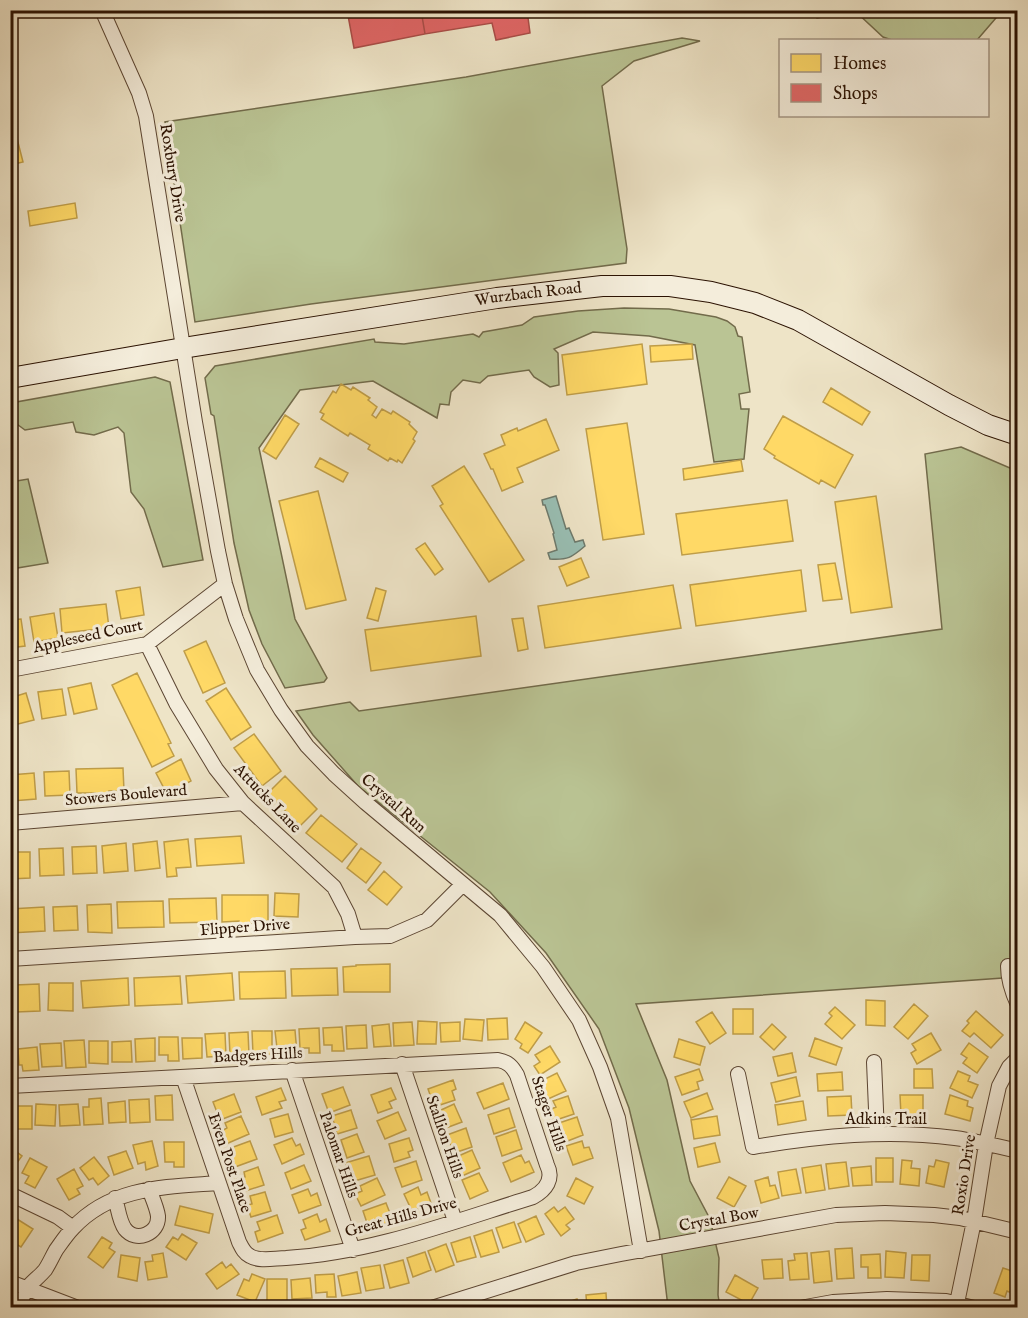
<svg xmlns="http://www.w3.org/2000/svg" width="1028" height="1318" font-family="'IM FELL English',serif">
	<style>
		.green { fill: #bac494; stroke: #726b4b; stroke-width: 1.5 }
		.water { fill: #99bfb4; stroke: #6d7a6d; stroke-width: 1.5 }
		.homes { fill: #ffd966; stroke: #bf9d48; stroke-width: 1.5 }
		.shops { fill: #e06666; stroke: #aa4d48; stroke-width: 1.5 }
		.lines { fill: none; stroke-linecap: round; stroke-linejoin: round }
		.street-casing { stroke: #5c4633; stroke-width: 16 }
		.secondary-casing { stroke: #2b1202; stroke-width: 22 }
		.street { stroke: #f4eddb; stroke-width: 14 }
		.secondary { stroke: #f4eddb; stroke-width: 20 }
		.labels { text-anchor: middle; dominant-baseline: central; stroke-width: 6; stroke-linejoin: round; paint-order: stroke }
		.street-label { font-size: 16px; fill: #2b1202; stroke: #f4eddb }
	</style>
	<rect width="100%" height="100%" fill="#eee4c7"/>
	<filter id="stains"><feTurbulence type="fractalNoise" baseFrequency=".00333" numOctaves="4"/><feColorMatrix values="0 0 0 0 .2 0 0 0 0 .09 0 0 0 0 .02 0 0 0 .5 -.17"/></filter>
	<radialGradient id="worn" r=".72"><stop offset=".6" stop-color="#630" stop-opacity="0"/><stop offset="1" stop-color="#630" stop-opacity=".3"/></radialGradient>
	<path class="green" d="M 811,11 L 1002,11 L 977,40 L 892,40 L 883,37 L 855,11 L 817,18 Z
		M 682,38 L 700,41 L 634,61 L 602,86 L 627,249 L 626,263 L 311,304 L 195,322 L 165,122 L 466,77 Z
		M 624,308 L 669,309 L 716,317 L 727,321 L 735,327 L 738,336 L 742,337 L 750,392 L 739,394 L 741,409 L 749,409 L 744,459 L 714,462 L 695,345 L 649,336 L 593,332 L 554,349 L 558,353 L 559,385 L 550,387 L 534,377 L 529,370 L 488,376 L 480,383 L 463,380 L 451,392 L 449,405 L 440,404 L 437,418 L 373,381 L 300,390 L 259,448 L 295,619 L 327,678 L 324,682 L 285,688 L 262,644 L 249,610 L 234,543 L 214,416 L 211,414 L 205,378 L 215,366 L 374,339 L 375,342 L 404,344 L 473,334 L 479,337 L 483,332 L 522,325 L 534,317 L 578,311 Z
		M 155,377 L 170,382 L 203,560 L 163,567 L 144,509 L 131,492 L 124,433 L 118,427 L 94,435 L 76,432 L 73,422 L 25,430 L 10,419 L 11,403 Z
		M 961,447 L 1017,471 L 1017,977 L 636,1004 L 667,1080 L 690,1181 L 710,1219 L 719,1258 L 718,1295 L 720,1307 L 668,1307 L 659,1231 L 629,1108 L 599,1029 L 546,953 L 490,892 L 358,786 L 313,735 L 296,711 L 350,702 L 359,711 L 942,629 L 925,454 Z
		M 28,479 L 48,563 L 11,569 L 11,482 Z"/>
	<path class="water" d="M 556,496 L 566,529 L 569,528 L 575,542 L 583,540 L 585,546 C 571,558 568,560 550,559 L 548,553 L 557,550 L 553,534 L 554,533 L 545,505 L 543,505 L 542,500 Z"/>
	<path class="homes" d="M 11,29 L 15,44 L 10,45 L 10,30 Z
		M 10,111 L 23,162 L 10,165 Z
		M 14,199 L 17,215 L 10,216 L 10,200 Z
		M 75,203 L 77,218 L 30,226 L 28,211 Z
		M 642,344 L 647,384 L 567,395 L 562,355 Z
		M 692,344 L 693,359 L 651,362 L 650,346 Z
		M 341,384 L 351,390 L 353,387 L 370,398 L 368,400 L 377,407 L 372,415 L 376,418 L 382,409 L 391,414 L 393,411 L 410,422 L 409,424 L 417,432 L 413,439 L 415,441 L 402,463 L 398,460 L 397,462 L 390,458 L 388,461 L 368,449 L 370,445 L 350,433 L 348,436 L 321,419 L 324,414 L 320,412 L 333,391 L 336,393 Z
		M 831,388 L 870,412 L 862,425 L 823,402 Z
		M 285,415 L 299,424 L 276,459 L 263,451 Z
		M 783,416 L 853,455 L 835,488 L 821,480 L 819,484 L 774,458 L 775,456 L 764,449 Z
		M 546,419 L 559,450 L 517,468 L 523,482 L 502,491 L 493,469 L 491,469 L 484,454 L 505,445 L 501,435 L 517,428 L 518,431 Z
		M 627,423 L 644,534 L 603,540 L 586,429 Z
		M 320,458 L 348,473 L 343,482 L 315,467 Z
		M 741,460 L 743,471 L 684,480 L 683,469 Z
		M 464,466 L 524,560 L 489,582 L 440,506 L 443,504 L 432,486 Z
		M 318,491 L 346,600 L 306,609 L 279,501 Z
		M 876,496 L 892,607 L 851,613 L 835,502 Z
		M 787,500 L 793,541 L 682,555 L 676,514 Z
		M 425,543 L 443,569 L 435,575 L 416,549 Z
		M 581,558 L 589,577 L 567,586 L 559,567 Z
		M 835,563 L 842,599 L 823,601 L 818,565 Z
		M 801,570 L 806,611 L 696,626 L 690,585 Z
		M 673,585 L 681,628 L 545,648 L 538,606 Z
		M 140,587 L 144,615 L 121,619 L 116,591 Z
		M 376,588 L 386,591 L 378,621 L 367,618 Z
		M 106,604 L 109,628 L 62,633 L 60,609 Z
		M 54,613 L 58,638 L 34,642 L 30,617 Z
		M 476,616 L 481,656 L 371,671 L 365,630 Z
		M 523,618 L 528,649 L 518,651 L 512,619 Z
		M 21,619 L 25,646 L 10,648 L 10,620 Z
		M 206,641 L 225,683 L 203,693 L 184,651 Z
		M 137,673 L 171,743 L 168,744 L 174,756 L 152,767 L 112,685 Z
		M 91,683 L 97,709 L 74,714 L 68,688 Z
		M 226,688 L 251,727 L 231,740 L 206,701 Z
		M 62,689 L 66,715 L 42,719 L 38,692 Z
		M 26,693 L 34,720 L 10,726 L 10,698 Z
		M 254,734 L 281,771 L 262,786 L 234,748 Z
		M 181,759 L 191,781 L 167,794 L 156,773 Z
		M 123,768 L 124,791 L 109,791 L 109,798 L 95,799 L 95,793 L 77,793 L 76,769 Z
		M 69,771 L 70,795 L 45,796 L 44,772 Z
		M 34,773 L 36,799 L 12,801 L 10,775 Z
		M 285,776 L 317,809 L 300,826 L 268,793 Z
		M 321,815 L 357,844 L 342,862 L 306,833 Z
		M 241,836 L 244,863 L 197,866 L 195,839 Z
		M 188,839 L 191,867 L 176,868 L 177,876 L 167,877 L 164,842 Z
		M 157,841 L 160,868 L 135,871 L 133,844 Z
		M 126,843 L 128,871 L 104,873 L 102,846 Z
		M 96,846 L 97,873 L 73,874 L 72,847 Z
		M 63,848 L 64,875 L 40,876 L 39,849 Z
		M 361,848 L 381,863 L 366,883 L 347,868 Z
		M 10,852 L 30,852 L 30,878 L 10,879 Z
		M 384,871 L 402,887 L 387,905 L 368,890 Z
		M 275,893 L 299,894 L 298,917 L 274,916 Z
		M 222,895 L 268,895 L 268,921 L 255,921 L 255,923 L 239,924 L 239,921 L 222,922 Z
		M 216,898 L 217,922 L 170,923 L 169,899 Z
		M 163,901 L 164,927 L 118,928 L 117,902 Z
		M 111,904 L 112,933 L 88,932 L 87,905 Z
		M 77,906 L 78,930 L 54,931 L 53,907 Z
		M 44,907 L 45,931 L 10,933 L 10,909 Z
		M 390,964 L 390,992 L 344,992 L 343,967 L 356,966 L 356,965 Z
		M 337,968 L 338,995 L 292,996 L 291,969 Z
		M 285,971 L 286,998 L 240,999 L 239,972 Z
		M 232,973 L 234,1000 L 188,1003 L 186,976 Z
		M 180,976 L 182,1004 L 135,1006 L 134,978 Z
		M 128,978 L 129,1005 L 83,1008 L 81,981 Z
		M 49,983 L 73,983 L 73,1011 L 48,1010 Z
		M 39,984 L 40,1011 L 16,1012 L 15,985 Z
		M 866,1000 L 885,1001 L 885,1026 L 866,1025 Z
		M 914,1004 L 928,1016 L 908,1039 L 894,1027 Z
		M 835,1007 L 855,1025 L 842,1039 L 825,1024 L 832,1016 L 829,1013 Z
		M 733,1009 L 753,1009 L 753,1034 L 733,1034 Z
		M 976,1011 L 1003,1035 L 991,1048 L 974,1033 L 970,1037 L 962,1031 L 969,1023 L 967,1021 Z
		M 712,1012 L 726,1033 L 710,1044 L 696,1022 Z
		M 507,1018 L 508,1039 L 488,1040 L 487,1019 Z
		M 465,1019 L 484,1020 L 482,1041 L 463,1039 Z
		M 418,1021 L 437,1022 L 436,1044 L 417,1044 Z
		M 412,1022 L 414,1045 L 394,1046 L 393,1023 Z
		M 460,1022 L 460,1041 L 441,1042 L 440,1023 Z
		M 525,1022 L 542,1033 L 528,1053 L 520,1048 L 522,1044 L 515,1039 Z
		M 389,1024 L 391,1046 L 374,1047 L 372,1026 Z
		M 772,1024 L 786,1037 L 774,1050 L 760,1037 Z
		M 366,1025 L 367,1048 L 347,1049 L 346,1026 Z
		M 342,1027 L 344,1051 L 332,1051 L 332,1045 L 324,1045 L 323,1028 Z
		M 319,1028 L 320,1053 L 309,1053 L 309,1048 L 300,1048 L 299,1029 Z
		M 295,1030 L 297,1054 L 284,1055 L 284,1048 L 277,1048 L 275,1031 Z
		M 252,1031 L 272,1031 L 272,1054 L 253,1054 Z
		M 248,1032 L 249,1055 L 230,1055 L 229,1033 Z
		M 225,1033 L 226,1056 L 207,1057 L 205,1034 Z
		M 931,1033 L 941,1050 L 917,1064 L 911,1053 L 916,1050 L 912,1044 Z
		M 159,1037 L 178,1037 L 179,1061 L 168,1061 L 168,1055 L 159,1055 Z
		M 155,1038 L 155,1061 L 136,1062 L 135,1039 Z
		M 182,1038 L 202,1038 L 202,1058 L 183,1059 Z
		M 815,1038 L 842,1048 L 836,1065 L 809,1056 Z
		M 679,1039 L 705,1047 L 700,1065 L 674,1057 Z
		M 84,1040 L 86,1067 L 66,1068 L 64,1041 Z
		M 89,1041 L 108,1041 L 108,1064 L 89,1063 Z
		M 131,1041 L 132,1062 L 112,1062 L 112,1042 Z
		M 61,1043 L 62,1066 L 42,1067 L 40,1044 Z
		M 969,1043 L 988,1057 L 977,1073 L 963,1063 L 967,1058 L 961,1054 Z
		M 13,1046 L 15,1069 L 10,1070 L 10,1047 Z
		M 550,1046 L 560,1062 L 540,1075 L 534,1066 L 540,1062 L 535,1055 Z
		M 37,1047 L 39,1070 L 23,1071 L 22,1065 L 19,1065 L 18,1049 Z
		M 792,1053 L 796,1072 L 778,1076 L 773,1057 Z
		M 699,1069 L 703,1080 L 697,1082 L 699,1089 L 682,1095 L 675,1077 Z
		M 914,1069 L 932,1069 L 933,1088 L 914,1088 Z
		M 958,1071 L 970,1076 L 968,1081 L 978,1085 L 972,1098 L 950,1088 Z
		M 842,1072 L 843,1090 L 818,1091 L 817,1074 Z
		M 557,1073 L 566,1091 L 548,1099 L 539,1082 Z
		M 796,1077 L 800,1096 L 776,1102 L 771,1083 Z
		M 453,1080 L 456,1089 L 452,1091 L 455,1100 L 440,1105 L 438,1098 L 432,1100 L 428,1089 Z
		M 503,1083 L 509,1099 L 484,1109 L 477,1093 Z
		M 343,1087 L 350,1105 L 329,1113 L 322,1094 Z
		M 281,1088 L 286,1100 L 279,1102 L 282,1108 L 262,1115 L 256,1097 Z
		M 391,1088 L 396,1099 L 389,1102 L 392,1108 L 378,1113 L 371,1095 Z
		M 707,1093 L 713,1109 L 691,1118 L 684,1102 Z
		M 234,1094 L 241,1112 L 220,1120 L 213,1102 Z
		M 172,1095 L 173,1120 L 156,1120 L 155,1096 Z
		M 900,1095 L 923,1095 L 923,1115 L 901,1115 Z
		M 950,1095 L 968,1101 L 967,1106 L 973,1108 L 970,1121 L 945,1114 Z
		M 568,1096 L 574,1114 L 553,1121 L 549,1110 L 556,1107 L 553,1101 Z
		M 851,1096 L 852,1115 L 828,1116 L 827,1097 Z
		M 101,1098 L 103,1124 L 84,1125 L 83,1107 L 89,1107 L 89,1099 Z
		M 149,1099 L 150,1122 L 130,1123 L 129,1100 Z
		M 125,1101 L 126,1122 L 109,1123 L 108,1103 Z
		M 803,1101 L 806,1120 L 778,1125 L 775,1105 Z
		M 36,1104 L 56,1105 L 55,1126 L 35,1125 Z
		M 78,1104 L 80,1125 L 60,1126 L 59,1105 Z
		M 454,1104 L 462,1122 L 446,1128 L 439,1111 Z
		M 13,1106 L 32,1106 L 32,1129 L 12,1129 Z
		M 509,1108 L 515,1127 L 494,1134 L 488,1115 Z
		M 1018,1109 L 1018,1132 L 1012,1131 Z
		M 351,1110 L 357,1128 L 337,1134 L 332,1116 Z
		M 398,1112 L 406,1130 L 385,1139 L 377,1121 Z
		M 288,1114 L 293,1132 L 275,1137 L 270,1119 Z
		M 241,1116 L 249,1134 L 226,1144 L 220,1132 L 227,1128 L 225,1123 Z
		M 717,1116 L 720,1135 L 694,1139 L 691,1120 Z
		M 577,1117 L 583,1135 L 560,1144 L 556,1133 L 561,1131 L 559,1123 Z
		M 466,1128 L 472,1147 L 454,1153 L 447,1135 Z
		M 516,1130 L 522,1149 L 502,1156 L 496,1137 Z
		M 357,1134 L 364,1152 L 347,1158 L 341,1140 Z
		M 292,1138 L 296,1146 L 300,1144 L 304,1154 L 282,1164 L 274,1145 Z
		M 409,1138 L 413,1150 L 408,1152 L 410,1157 L 394,1162 L 389,1144 Z
		M 152,1141 L 158,1166 L 146,1170 L 145,1162 L 138,1164 L 133,1145 Z
		M 250,1141 L 257,1159 L 235,1167 L 228,1149 Z
		M 582,1141 L 584,1148 L 589,1147 L 593,1158 L 573,1165 L 566,1146 Z
		M 164,1142 L 184,1142 L 184,1167 L 174,1167 L 174,1162 L 165,1162 Z
		M 715,1143 L 720,1162 L 698,1167 L 694,1148 Z
		M 10,1147 L 22,1156 L 10,1172 Z
		M 472,1150 L 480,1168 L 462,1176 L 454,1158 Z
		M 126,1151 L 133,1168 L 114,1175 L 108,1157 Z
		M 521,1155 L 525,1163 L 529,1161 L 534,1172 L 511,1182 L 503,1163 Z
		M 369,1156 L 375,1175 L 351,1182 L 345,1163 Z
		M 94,1157 L 109,1176 L 98,1185 L 93,1178 L 89,1180 L 80,1168 Z
		M 30,1158 L 47,1167 L 35,1188 L 25,1183 L 29,1176 L 22,1173 Z
		M 876,1158 L 893,1158 L 893,1182 L 876,1182 Z
		M 902,1160 L 912,1161 L 911,1168 L 920,1169 L 919,1186 L 900,1184 Z
		M 936,1160 L 949,1163 L 944,1187 L 926,1183 L 929,1166 L 934,1167 Z
		M 416,1161 L 422,1180 L 402,1187 L 395,1168 Z
		M 846,1162 L 849,1186 L 829,1189 L 826,1164 Z
		M 304,1165 L 311,1181 L 291,1189 L 285,1173 Z
		M 821,1165 L 825,1190 L 806,1193 L 802,1168 Z
		M 871,1166 L 872,1185 L 853,1186 L 851,1168 Z
		M 258,1167 L 264,1185 L 242,1192 L 237,1179 L 245,1177 L 244,1172 Z
		M 74,1169 L 83,1186 L 77,1189 L 80,1194 L 69,1200 L 57,1179 Z
		M 796,1169 L 801,1193 L 782,1196 L 778,1172 Z
		M 479,1173 L 488,1191 L 470,1199 L 462,1180 Z
		M 729,1177 L 746,1186 L 734,1207 L 717,1198 Z
		M 768,1177 L 770,1186 L 775,1185 L 779,1198 L 761,1203 L 755,1181 Z
		M 377,1178 L 385,1195 L 361,1206 L 355,1194 L 362,1191 L 360,1186 Z
		M 576,1178 L 593,1187 L 584,1204 L 567,1196 Z
		M 418,1187 L 421,1195 L 427,1192 L 431,1203 L 412,1211 L 404,1194 Z
		M 308,1189 L 311,1196 L 317,1193 L 321,1205 L 299,1213 L 292,1195 Z
		M 265,1192 L 271,1211 L 251,1217 L 247,1205 L 252,1204 L 250,1196 Z
		M 386,1203 L 393,1221 L 369,1229 L 363,1211 Z
		M 180,1206 L 213,1214 L 209,1233 L 175,1225 Z
		M 554,1207 L 558,1212 L 565,1207 L 574,1219 L 566,1225 L 570,1229 L 561,1236 L 545,1214 Z
		M 317,1214 L 320,1222 L 326,1219 L 330,1231 L 305,1240 L 301,1230 L 306,1228 L 303,1220 Z
		M 277,1215 L 283,1233 L 258,1242 L 255,1232 L 260,1230 L 257,1222 Z
		M 536,1216 L 544,1234 L 526,1242 L 518,1224 Z
		M 17,1219 L 33,1229 L 21,1247 L 11,1241 L 14,1237 L 10,1235 L 10,1228 Z
		M 514,1222 L 521,1242 L 503,1248 L 496,1228 Z
		M 492,1230 L 499,1252 L 481,1257 L 474,1236 Z
		M 182,1234 L 197,1243 L 186,1260 L 166,1247 L 173,1237 L 178,1240 Z
		M 102,1237 L 112,1243 L 109,1248 L 115,1252 L 103,1268 L 88,1257 Z
		M 470,1237 L 476,1257 L 457,1262 L 451,1243 Z
		M 446,1244 L 454,1265 L 436,1272 L 428,1251 Z
		M 852,1248 L 854,1278 L 837,1279 L 835,1249 Z
		M 829,1251 L 832,1281 L 814,1283 L 811,1253 Z
		M 886,1251 L 906,1253 L 904,1278 L 885,1277 Z
		M 425,1252 L 431,1270 L 413,1277 L 407,1258 Z
		M 163,1253 L 167,1277 L 148,1280 L 145,1262 L 153,1261 L 152,1255 Z
		M 807,1253 L 809,1279 L 790,1280 L 788,1261 L 795,1260 L 794,1254 Z
		M 880,1254 L 881,1278 L 868,1278 L 868,1267 L 861,1267 L 861,1255 Z
		M 121,1255 L 140,1258 L 137,1281 L 118,1277 Z
		M 912,1255 L 930,1255 L 929,1281 L 911,1280 Z
		M 782,1259 L 783,1278 L 764,1279 L 762,1260 Z
		M 403,1260 L 409,1283 L 390,1288 L 384,1265 Z
		M 222,1262 L 226,1268 L 231,1264 L 239,1274 L 217,1289 L 206,1274 Z
		M 380,1265 L 384,1288 L 366,1291 L 361,1268 Z
		M 1003,1268 L 1018,1273 L 1018,1283 L 1014,1294 L 1007,1291 L 1005,1297 L 994,1293 Z
		M 357,1272 L 361,1293 L 342,1296 L 338,1276 Z
		M 252,1274 L 265,1279 L 255,1302 L 237,1295 L 244,1279 L 249,1281 Z
		M 334,1274 L 336,1297 L 327,1297 L 327,1292 L 316,1293 L 315,1275 Z
		M 735,1275 L 758,1288 L 749,1304 L 726,1292 Z
		M 310,1278 L 312,1298 L 292,1299 L 291,1280 Z
		M 267,1279 L 287,1279 L 287,1302 L 267,1302 Z
		M 606,1293 L 607,1308 L 587,1308 L 586,1295 Z
		M 577,1299 L 580,1308 L 559,1308 L 559,1305 Z"/>
	<path class="shops" d="M 271,10 L 289,10 L 272,15 Z
		M 347,10 L 421,10 L 425,34 L 354,48 Z
		M 421,10 L 527,10 L 530,33 L 496,40 L 492,23 L 425,34 Z"/>
	<g class="lines">
		<defs>
			<path id="street" d="M 102,10 L 139,93 L 146,116 L 195,422 L 218,551 L 225,584 L 236,619 L 257,670 L 281,710 L 307,746 L 334,774 L 366,803 L 500,915 L 543,967 L 579,1020 L 600,1067 L 618,1118 L 641,1251
				M 147,644 L 176,703 L 216,769 L 243,803 L 334,887 L 348,914 L 355,937
				M 10,670 L 147,644 L 225,584
				M 10,823 L 243,803
				M 10,959 L 355,937 L 390,936 L 427,920 L 463,884
				M 1008,966 C 1008,980 1012,992 1018,1005
				M 874,1062 L 877,1133
				M 402,1064 L 455,1221
				M 292,1070 L 353,1250
				M 738,1074 L 753,1147 C 820,1136 887,1129 955,1138 C 976,1141 997,1146 1018,1151
				M 10,1086 L 498,1060 C 508,1062 512,1066 517,1075 L 547,1165 C 554,1179 546,1190 533,1197 C 452,1222 372,1253 286,1258 C 275,1258 260,1262 250,1256 C 244,1253 242,1248 239,1242 L 183,1077
				M 10,1194 L 58,1217 L 73,1228
				M 115,1198 C 118,1207 119,1221 125,1229 C 136,1243 159,1234 158,1216 C 157,1208 152,1197 149,1189
				M 10,1282 L 78,1308
				M 957,1303 L 974,1221 L 986,1144 L 999,1086 L 1009,1067 L 1018,1058
				M 19,1308 C 21,1301 24,1292 28,1287 C 33,1281 40,1276 45,1270 C 49,1264 52,1257 56,1250 C 61,1243 67,1234 73,1228 C 112,1186 166,1187 219,1183
				M 432,1308 L 576,1263 L 621,1254 L 836,1215 L 885,1213 L 934,1215 L 960,1218 L 1018,1232
				M 800,1308 L 833,1302 L 887,1299 L 946,1301 L 974,1308"/>
			<g id="secondary">
				<path id="s1" d="M 10,378 L 183,348 L 497,298 L 602,286 L 670,286 L 711,292 L 755,303 L 798,320 L 949,405 L 988,425 L 1018,435"/>
			</g>
		</defs>
		<use href="#street" class="street-casing"/>
		<use href="#secondary" class="secondary-casing"/>
		<use href="#street" class="street"/>
		<use href="#secondary" class="secondary"/>
	</g>
	<g class="labels">
		<g class="street-label">
			<text transform="translate(172 173) rotate(81)">Roxbury Drive</text>
			<text stroke="none"><textPath href="#s1" startOffset="525">Wurzbach Road</textPath></text>
			<text transform="translate(88 637) rotate(-12)">Appleseed Court</text>
			<text transform="translate(126 796) rotate(-5)">Stowers Boulevard</text>
			<text transform="translate(267 799) rotate(46)">Attucks Lane</text>
			<text transform="translate(393 804) rotate(41)">Crystal Run</text>
			<text transform="translate(245 928) rotate(-4)">Flipper Drive</text>
			<text transform="translate(258 1056) rotate(-3)">Badgers Hills</text>
			<text transform="translate(548 1114) rotate(71)">Stager Hills</text>
			<text x="886" y="1120">Adkins Trail</text>
			<text transform="translate(444 1137) rotate(71)">Stallion Hills</text>
			<text transform="translate(338 1155) rotate(71)">Palomar Hills</text>
			<text transform="translate(229 1163) rotate(71)">Even Post Place</text>
			<text transform="translate(965 1175) rotate(-81)">Roxio Drive</text>
			<text transform="translate(401 1218) rotate(-15)">Great Hills Drive</text>
			<text transform="translate(719 1220) rotate(-10)">Crystal Bow</text>
		</g>
	</g>
	<rect width="1028" height="1318" fill="none" stroke="#eee4c7" stroke-width="36"/>
	<rect x="12" y="12" width="1004" height="1294" fill="none" stroke="#2b1202" stroke-width="3"/>
	<rect x="18" y="18" width="992" height="1282" fill="none" stroke="#2b1202" stroke-width="1.5"/>
	<rect x="779" y="39" width="210" height="78" fill="#f4eddb" stroke="#a49584" stroke-width="1.5"/>
	<rect x="791" y="54" width="30" height="18" fill="#ffd966" stroke="#a49584" stroke-width="1.5"/>
	<text x="833" y="69" font-size="18" fill="#2b1202">Homes</text>
	<rect x="791" y="84" width="30" height="18" fill="#e06666" stroke="#a49584" stroke-width="1.5"/>
	<text x="833" y="99" font-size="18" fill="#2b1202">Shops</text>
	<rect width="100%" height="100%" filter="url(#stains)"/>
	<rect width="100%" height="100%" fill="url(#worn)"/>
</svg>
